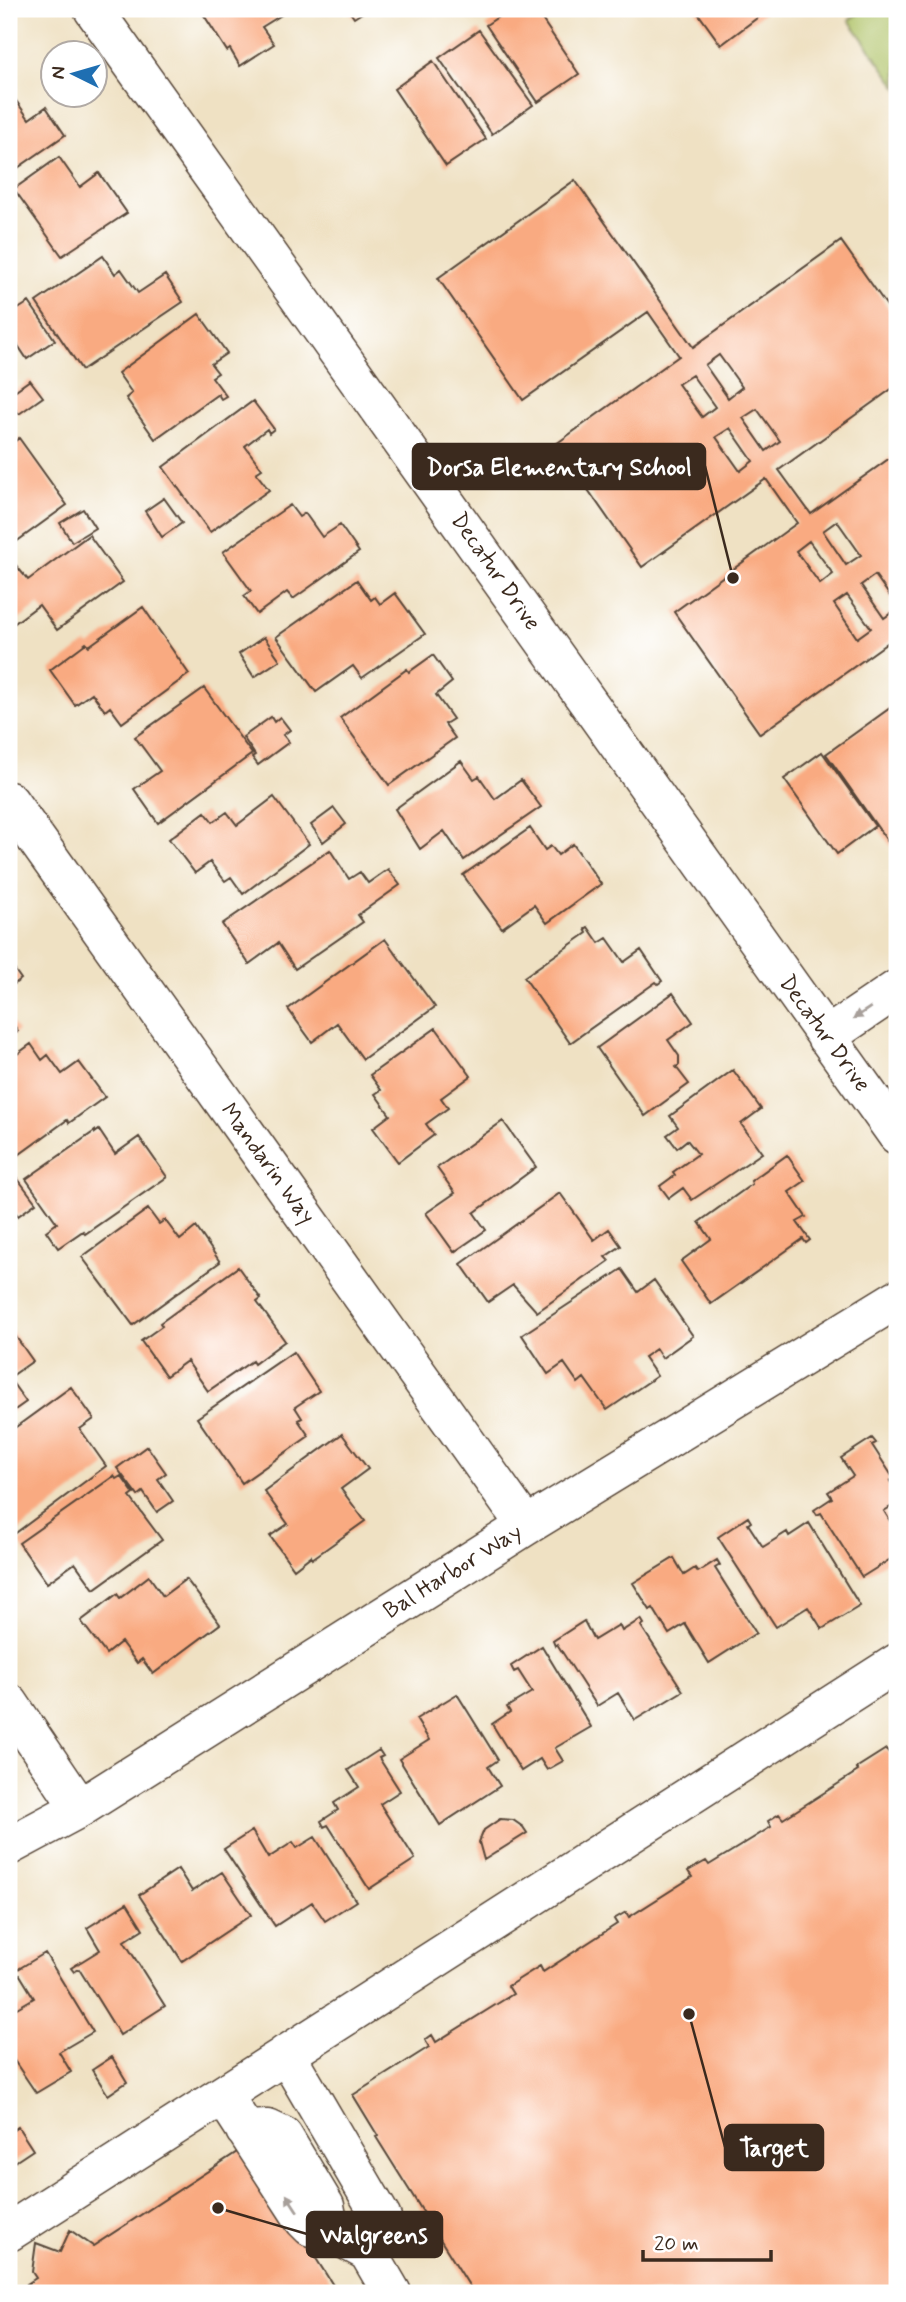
<svg xmlns="http://www.w3.org/2000/svg" width="906" height="2302" font-family="Mynerve,sans-serif">
	<style>
		.green { fill: #afc266; stroke: #757642; stroke-width: 2 }
		.building { fill: #f9aa81; fill-rule: evenodd }
		.lines { fill: none; stroke-linecap: round; stroke-linejoin: round }
		.minor-casing { stroke: #564537; stroke-width: 41 }
		.minor { stroke: #fff; stroke-width: 38 }
		.oneway { fill: #a79f9a }
		.labels { text-anchor: middle; dominant-baseline: central; stroke-width: 5; stroke-linejoin: round; paint-order: stroke }
		.street-label { font-size: 23px; fill: #3b2a1e; stroke: #fff }
		.leader { fill: none; stroke: #3b2a1e; stroke-width: 2.5 }
		.callout-dot { fill: #3b2a1e; stroke: #fff; stroke-width: 2.5 }
		.callout { fill: #3b2a1e; stroke: #3b2a1e; stroke-width: 2.5 }
		.callout-label { font-size: 24px; text-anchor: middle; font-weight: bold; fill: #fff }
	</style>
	<rect width="100%" height="100%" fill="#fff"/>
	<filter id="ink" filterUnits="userSpaceOnUse"><feTurbulence type="fractalNoise" baseFrequency=".0143" numOctaves="2"/><feDisplacementMap in="SourceGraphic" scale="14" xChannelSelector="R" yChannelSelector="G"/><feConvolveMatrix kernelMatrix="1 2 1 2 8 2 1 2 1" color-interpolation-filters="sRGB"/></filter>
	<filter id="wash" filterUnits="userSpaceOnUse"><feTurbulence type="fractalNoise" baseFrequency=".00686" numOctaves="4" result="noise"/><feDisplacementMap in="SourceGraphic" scale="28" xChannelSelector="R" yChannelSelector="G"/><feGaussianBlur stdDeviation="1.57" result="paint"/><feColorMatrix in="noise" values="0 0 0 0 0 0 0 0 0 0 0 0 0 0 0 0 0 1.4 0 .05"/><feComposite in="paint" operator="in"/></filter>
	<g filter="url(#wash)">
		<rect width="100%" height="100%" fill="#efe1c3"/>
		<path class="green" d="M 865,9 L 897,9 L 897,87 L 849,20 Z"/>
		<g id="blocks">
			<path class="building" d="M 200,9 L 291,9 L 262,27 L 274,44 L 240,66 L 230,49 L 227,51 Z
				M 348,9 L 368,9 L 354,18 Z
				M 510,9 L 535,9 L 579,74 L 538,102 L 486,25 Z
				M 695,9 L 769,9 L 721,45 Z
				M 479,30 L 533,105 L 492,134 L 439,58 Z
				M 433,61 L 486,139 L 446,166 L 394,89 Z
				M 12,95 L 29,119 L 46,107 L 65,135 L 9,174 L 9,97 Z
				M 59,157 L 80,187 L 99,173 L 127,213 L 62,256 L 14,189 Z
				M 575,180 L 693,347 L 841,241 L 897,320 L 897,385 L 779,470 L 811,514 L 897,453 L 897,606 L 875,575 L 861,585 L 884,618 L 897,609 L 897,636 L 760,734 L 674,612 L 797,523 L 766,479 L 642,567 L 556,444 L 679,356 L 648,312 L 523,400 L 438,278 ZM 719,355 L 742,387 L 728,398 L 705,365 ZM 692,375 L 715,407 L 702,417 L 678,384 ZM 757,409 L 780,441 L 766,451 L 743,418 ZM 730,428 L 753,461 L 740,471 L 716,437 ZM 837,521 L 861,555 L 846,565 L 823,531 ZM 809,541 L 833,574 L 820,584 L 796,551 ZM 847,595 L 871,628 L 857,638 L 834,604 Z
				M 103,256 L 115,274 L 121,269 L 138,293 L 165,275 L 183,302 L 82,370 L 36,302 Z
				M 29,302 L 55,340 L 27,359 L 9,332 L 9,315 Z
				M 199,314 L 227,353 L 211,364 L 218,373 L 212,377 L 226,396 L 221,399 L 218,394 L 155,439 L 126,398 L 132,393 L 118,373 Z
				M 30,380 L 43,397 L 19,414 L 9,401 L 9,395 Z
				M 253,401 L 274,429 L 269,433 L 267,429 L 245,446 L 262,469 L 256,473 L 269,490 L 210,532 L 163,467 Z
				M 19,438 L 67,505 L 9,547 L 9,446 Z
				M 164,498 L 182,523 L 162,537 L 145,511 Z
				M 290,505 L 299,517 L 305,513 L 322,537 L 340,525 L 359,552 L 293,599 L 287,592 L 257,614 L 244,596 L 251,591 L 223,552 Z
				M 83,509 L 95,528 L 72,542 L 60,523 Z
				M 89,535 L 123,582 L 57,630 L 39,605 L 12,625 L 9,621 L 9,567 L 14,563 L 28,580 Z
				M 357,580 L 371,600 L 375,597 L 380,604 L 395,593 L 425,634 L 362,678 L 353,666 L 316,692 L 276,637 Z
				M 143,607 L 189,674 L 122,723 L 110,707 L 105,711 L 92,693 L 75,705 L 50,670 L 86,643 L 89,646 Z
				M 264,637 L 280,660 L 254,677 L 239,654 Z
				M 433,655 L 452,682 L 436,695 L 453,719 L 445,724 L 455,738 L 389,785 L 340,718 L 407,669 L 409,672 Z
				M 204,688 L 252,754 L 158,823 L 134,789 L 160,771 L 135,737 Z
				M 897,703 L 897,851 L 895,852 L 826,754 Z
				M 271,717 L 274,722 L 280,717 L 290,730 L 283,735 L 289,742 L 258,765 L 252,757 L 255,755 L 243,737 Z
				M 822,752 L 875,826 L 837,854 L 784,779 Z
				M 461,761 L 474,779 L 479,776 L 495,799 L 521,780 L 541,807 L 464,860 L 444,831 L 420,849 L 395,809 Z
				M 274,797 L 309,844 L 243,894 L 231,877 L 225,881 L 210,862 L 195,873 L 169,839 L 205,812 L 213,822 L 227,812 L 237,825 Z
				M 334,808 L 346,824 L 323,842 L 311,825 Z
				M 530,828 L 545,850 L 551,846 L 558,855 L 573,844 L 601,884 L 547,923 L 534,905 L 502,928 L 463,875 Z
				M 330,850 L 349,879 L 360,872 L 368,883 L 388,869 L 400,885 L 358,915 L 363,922 L 295,969 L 278,943 L 249,964 L 222,924 Z
				M 588,927 L 599,943 L 607,938 L 624,962 L 641,950 L 662,981 L 658,984 L 656,982 L 570,1043 L 524,977 L 587,933 L 585,929 Z
				M 385,939 L 435,1007 L 363,1059 L 337,1023 L 312,1042 L 288,1009 Z
				M 9,962 L 21,979 L 9,988 Z
				M 673,993 L 693,1022 L 668,1040 L 679,1056 L 679,1065 L 676,1067 L 689,1084 L 645,1116 L 597,1048 Z
				M 9,1018 L 18,1031 L 9,1037 Z
				M 436,1028 L 471,1076 L 441,1098 L 448,1108 L 426,1124 L 434,1135 L 398,1162 L 373,1128 L 390,1115 L 375,1094 L 381,1090 L 370,1075 Z
				M 31,1044 L 42,1060 L 48,1055 L 62,1074 L 79,1062 L 105,1097 L 69,1123 L 67,1120 L 13,1159 L 9,1153 L 9,1060 Z
				M 733,1070 L 761,1109 L 741,1124 L 762,1153 L 692,1200 L 683,1188 L 669,1198 L 660,1186 L 675,1175 L 673,1172 L 698,1154 L 687,1140 L 677,1148 L 667,1135 L 678,1127 L 670,1116 Z
				M 503,1121 L 536,1167 L 474,1213 L 486,1230 L 454,1252 L 426,1213 L 455,1193 L 437,1168 Z
				M 99,1130 L 115,1154 L 139,1137 L 167,1177 L 85,1234 L 83,1231 L 58,1248 L 46,1231 L 57,1223 L 26,1179 L 95,1131 L 95,1133 Z
				M 787,1155 L 805,1181 L 789,1192 L 806,1217 L 797,1222 L 810,1240 L 806,1243 L 803,1239 L 711,1304 L 681,1261 L 711,1239 L 699,1222 L 752,1184 L 751,1181 Z
				M 15,1175 L 36,1203 L 18,1216 L 9,1203 L 9,1179 Z
				M 560,1193 L 594,1240 L 609,1229 L 621,1246 L 605,1257 L 609,1261 L 537,1312 L 513,1285 L 488,1302 L 461,1264 Z
				M 148,1209 L 159,1224 L 165,1220 L 180,1240 L 196,1227 L 220,1262 L 133,1325 L 82,1257 Z
				M 238,1267 L 261,1299 L 257,1302 L 285,1341 L 254,1364 L 252,1361 L 208,1391 L 187,1361 L 166,1376 L 141,1341 L 162,1326 L 160,1323 Z
				M 622,1269 L 638,1292 L 654,1280 L 693,1336 L 662,1358 L 656,1349 L 644,1357 L 657,1376 L 607,1410 L 584,1378 L 578,1383 L 564,1363 L 548,1374 L 522,1335 Z
				M 9,1327 L 33,1361 L 9,1378 L 26,1402 L 9,1414 Z
				M 293,1352 L 319,1391 L 295,1407 L 302,1418 L 298,1420 L 309,1436 L 242,1483 L 197,1418 Z
				M 71,1387 L 94,1419 L 80,1429 L 106,1466 L 13,1535 L 9,1529 L 9,1432 Z
				M 342,1434 L 368,1469 L 341,1489 L 365,1521 L 312,1559 L 311,1556 L 294,1569 L 270,1536 L 288,1524 L 264,1491 Z
				M 872,1438 L 876,1443 L 872,1445 L 894,1479 L 890,1481 L 897,1493 L 897,1503 L 884,1511 L 897,1532 L 897,1555 L 862,1577 L 821,1513 L 817,1515 L 814,1510 L 832,1498 L 828,1492 L 853,1476 L 841,1458 Z
				M 147,1446 L 166,1473 L 158,1479 L 173,1501 L 157,1512 L 143,1492 L 138,1496 L 117,1468 Z
				M 114,1476 L 116,1479 L 121,1476 L 134,1494 L 130,1497 L 162,1540 L 94,1589 L 75,1563 L 47,1583 L 19,1543 Z
				M 748,1517 L 751,1522 L 748,1524 L 763,1547 L 787,1532 L 789,1536 L 809,1523 L 860,1606 L 822,1629 L 808,1607 L 776,1627 L 718,1537 Z
				M 674,1558 L 684,1575 L 695,1568 L 698,1572 L 717,1560 L 720,1565 L 715,1568 L 756,1633 L 709,1663 L 685,1624 L 669,1634 L 653,1608 L 650,1610 L 633,1583 Z
				M 149,1576 L 163,1596 L 186,1579 L 220,1624 L 153,1674 L 142,1659 L 137,1663 L 121,1642 L 106,1654 L 81,1621 L 117,1594 L 120,1598 Z
				M 641,1619 L 644,1624 L 641,1626 L 683,1691 L 635,1720 L 618,1693 L 597,1706 L 557,1644 L 555,1646 L 553,1641 L 584,1621 L 594,1640 L 619,1625 L 622,1631 Z
				M 542,1646 L 591,1727 L 555,1748 L 563,1761 L 547,1770 L 540,1759 L 521,1771 L 492,1724 L 510,1712 L 507,1707 L 532,1692 L 518,1670 L 514,1672 L 511,1666 Z
				M 457,1694 L 498,1760 L 488,1767 L 500,1786 L 440,1825 L 399,1759 L 429,1740 L 416,1719 Z
				M 886,1749 L 890,1754 L 897,1750 L 897,2293 L 478,2293 L 475,2288 L 472,2290 L 376,2137 L 378,2136 L 353,2095 L 429,2047 L 425,2040 L 432,2035 L 436,2042 L 513,1994 L 508,1986 L 540,1966 L 543,1972 L 617,1924 L 614,1919 L 626,1912 L 629,1917 L 692,1877 L 688,1871 L 706,1861 L 709,1865 L 771,1827 L 768,1821 L 779,1814 L 783,1819 L 858,1771 L 856,1768 Z
				M 379,1750 L 383,1756 L 379,1758 L 400,1791 L 380,1804 L 415,1859 L 369,1889 L 328,1825 L 324,1827 L 321,1821 L 338,1810 L 334,1803 L 359,1787 L 348,1770 Z
				M 500,1819 L 513,1820 L 523,1827 L 527,1833 L 484,1860 L 479,1842 L 484,1830 Z
				M 252,1831 L 268,1858 L 293,1842 L 297,1848 L 315,1837 L 356,1901 L 325,1921 L 312,1902 L 275,1926 L 224,1849 Z
				M 178,1869 L 192,1891 L 222,1872 L 251,1915 L 182,1961 L 139,1895 Z
				M 127,1903 L 143,1929 L 124,1941 L 165,2006 L 120,2035 L 79,1969 L 74,1972 L 71,1968 L 100,1950 L 87,1928 Z
				M 45,1953 L 93,2032 L 59,2052 L 71,2072 L 36,2093 L 9,2053 L 9,2021 L 14,2018 L 10,2012 L 34,1998 L 20,1975 L 18,1976 L 15,1971 Z
				M 112,2057 L 127,2082 L 108,2095 L 92,2070 Z
				M 18,2127 L 33,2150 L 9,2166 L 9,2133 Z
				M 245,2147 L 338,2293 L 33,2293 L 27,2284 L 36,2278 L 32,2272 L 36,2243 L 60,2252 L 70,2230 L 93,2246 Z"/>
		</g>
	</g>
	<g filter="url(#ink)">
		<use href="#blocks" fill-opacity="0" stroke="#564537" stroke-width="2"/>
		<g class="lines">
			<defs>
				<path id="minor" d="M 93,9 L 897,1135
					M 9,801 L 526,1526
					M 826,1037 L 897,989
					M 9,1703 L 80,1808
					M 9,1846 L 80,1808 L 526,1526 L 897,1299
					M 286,2054 L 382,2218 L 368,2252 L 392,2293
					M 223,2095 L 304,2220 L 311,2227 L 330,2231 L 368,2252
					M 245,2130 L 268,2129 L 283,2136 L 325,2206 L 330,2231
					M 9,2232 L 897,1663"/>
			</defs>
			<use href="#minor" class="minor-casing"/>
			<use href="#minor" class="minor"/>
		</g>
		<defs><path id="oneway-solid" d="M-6-.8H1V-3.2L6.5 0L1 3.2V.8H-6Z" transform="scale(1.75)"/></defs>
		<g class="oneway">
			<use href="#oneway-solid" transform="translate(862 1013) rotate(146)"/>
			<use href="#oneway-solid" transform="translate(292 2203) rotate(-123)"/>
		</g>
	</g>
	<g class="labels">
		<g class="street-label">
			<text transform="translate(495 572) rotate(55)">Decatur Drive</text>
			<text transform="translate(824 1034) rotate(54)">Decatur Drive</text>
			<text transform="translate(267 1164) rotate(54)">Mandarin Way</text>
			<text transform="translate(453 1572) rotate(-32)">Bal Harbor Way</text>
		</g>
	</g>
	<path class="leader" d="M733 578L705 466M689 2014L725 2147M218 2208L307 2234"/>
	<g class="callout-dot">
		<circle cx="733" cy="578" r="7"/>
		<circle cx="689" cy="2014" r="7"/>
		<circle cx="218" cy="2208" r="7"/>
	</g>
	<g class="callout">
		<rect x="413" y="444" width="292" height="45" rx="7"/>
		<rect x="725" y="2125" width="98" height="45" rx="7"/>
		<rect x="307" y="2212" width="135" height="45" rx="7"/>
	</g>
	<g class="callout-label">
		<text x="559" y="475">Dorsa Elementary School</text>
		<text x="774" y="2156">Target</text>
		<text x="374" y="2243">Walgreens</text>
	</g>
	<rect width="906" height="2302" fill="none" stroke="#fff" stroke-width="35"/>
	<g transform="translate(74 74) rotate(275)"><circle r="33" fill="#ffffff" stroke="#b1aaa5" stroke-width="2"/>
	<path d="M0-5L12 26L0 18L-12 26Z" fill="#1f6fb2"/>
	<text y="-10" font-size="19" font-weight="bold" text-anchor="middle" fill="#3b2a1e">N</text>
	</g>
	<path d="M643 2250v10h128v-10" fill="none" stroke="#3b2a1e" stroke-width="3.5"/>
	<text x="654" y="2250" font-size="21" fill="#3b2a1e" stroke="#ffffff" stroke-width="5" paint-order="stroke">20 m</text>
</svg>
